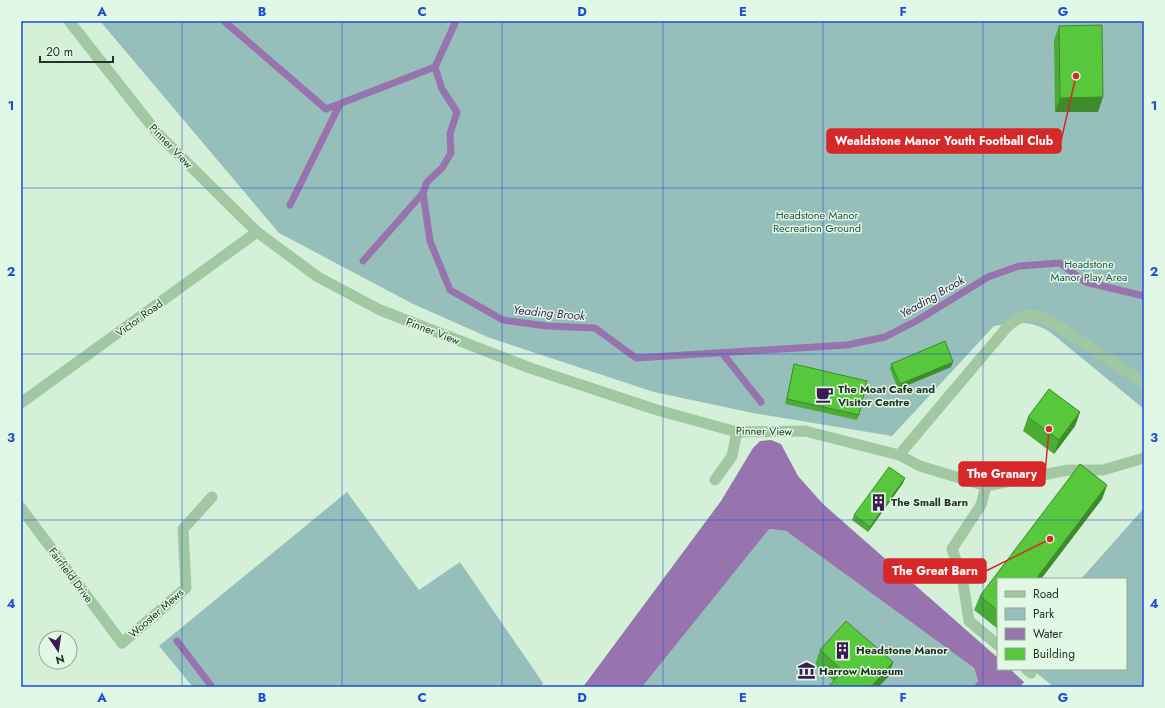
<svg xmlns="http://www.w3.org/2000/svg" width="1165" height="708" font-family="Jost,sans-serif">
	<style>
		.green { fill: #96bfbb }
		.water { fill: #9774ad }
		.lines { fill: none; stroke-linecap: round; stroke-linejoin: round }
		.stream { stroke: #9774ad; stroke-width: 7 }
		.service { stroke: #a2c8a3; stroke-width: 11 }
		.minor { stroke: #a2c8a3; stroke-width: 11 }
		.wall { fill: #4bab34 }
		.shaded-wall { fill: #3d8b2a }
		.building { fill: #57c73c; stroke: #3d8b2a }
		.grid { fill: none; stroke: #1d4ed8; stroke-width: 1; stroke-opacity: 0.55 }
		.labels { text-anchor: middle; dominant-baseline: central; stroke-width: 3; stroke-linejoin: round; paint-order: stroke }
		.street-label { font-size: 11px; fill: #263224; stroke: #e1f9e4 }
		.park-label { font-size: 11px; fill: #28514e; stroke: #e1f9e4 }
		.poi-label { font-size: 11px; font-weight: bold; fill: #263224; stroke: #e1f9e4; text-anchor: start }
		.water-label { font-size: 12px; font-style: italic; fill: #3e1a54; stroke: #e1f9e4 }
		.leader { fill: none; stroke: #d62828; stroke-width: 1.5 }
		.callout-dot { fill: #d62828; stroke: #e1f9e4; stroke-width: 1.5 }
		.callout { fill: #d62828; stroke: #d62828; stroke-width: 1.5 }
		.callout-label { font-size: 12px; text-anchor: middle; font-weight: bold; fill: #fff }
		.neatline { fill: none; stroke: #1d4ed8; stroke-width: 1.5 }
		.grid-label { font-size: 13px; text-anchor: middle; font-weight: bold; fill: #1d4ed8 }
	</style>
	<rect width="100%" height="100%" fill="#d5f0d8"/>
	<path class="green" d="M 100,21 L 1144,21 L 1144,409 L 1050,332 C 1029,319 1018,323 994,326 L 892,436 L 753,413 L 654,392 L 490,338 L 413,304 L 279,233 Z
		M 347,492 L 419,590 L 460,562 L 543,683 L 541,687 L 193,687 L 159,646 Z
		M 1144,508 L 1144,687 L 1054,687 L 1034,671 L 1035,669 L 1126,669 L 1126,579 L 1081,579 Z
		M 768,529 L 786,531 L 974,668 L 978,681 L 973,687 L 642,687 Z"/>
	<path class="water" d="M 771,440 L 781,444 L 798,476 L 823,504 L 998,658 L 998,669 L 1010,669 L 1024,682 L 1020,687 L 973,687 L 978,681 L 974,668 L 786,531 L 769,529 L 642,687 L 583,687 L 721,501 L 753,448 L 760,441 Z"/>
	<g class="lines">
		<path class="stream" d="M 224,21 L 326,109 L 435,67
			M 456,21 L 435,67 L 442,89 L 457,112 L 450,134 L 451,153 L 442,168 L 427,182 L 423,193 L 430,241 L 450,290 L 503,320 L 547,326 L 595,328 L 636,358 L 847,345 L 885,337 L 918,320 L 988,277 L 1019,266 L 1060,263 L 1085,282 L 1144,296
			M 290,205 L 340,104
			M 363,261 L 423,193
			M 723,354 L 761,402
			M 177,641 L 212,687"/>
		<path class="service" d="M 1144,383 L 1052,322 C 1033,313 1025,312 1008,326 L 899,455 L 920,466 L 986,486 L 1068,470 L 1103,470 L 1144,458
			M 715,480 L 732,456 L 737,432
			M 986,486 L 981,505 L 952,549 L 962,576 L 969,621 L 998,645
			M 122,643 L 186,588 L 183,529 L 212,497
			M 1026,669 L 1031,673"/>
		<path class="minor" d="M 69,21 L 158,134 L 257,232 L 318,277 L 380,310 L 530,368 L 657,410 L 737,432 L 805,431 L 899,455
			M 21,403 L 257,232
			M 21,508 L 122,643"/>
	</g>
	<path class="wall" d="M 1059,26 L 1098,112 L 1055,112 L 1054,40 Z
		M 794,364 L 859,415 L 857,420 L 785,404 L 793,369 Z
		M 891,364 L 951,367 L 898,389 L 890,369 Z
		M 1080,412 L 1075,426 L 1054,454 L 1023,431 L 1028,417 Z
		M 1080,464 L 1107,485 L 1102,499 L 1041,579 L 998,579 L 998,629 L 974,610 L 980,596 Z
		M 905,478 L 903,483 L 868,532 L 852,520 L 854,515 Z
		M 820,650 L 893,662 L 888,677 L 878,687 L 828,687 L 834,681 L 815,665 Z"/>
	<path class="shaded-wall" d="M 1103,97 L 1098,112 L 1055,112 L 1060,98 Z
		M 953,362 L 951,367 L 898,389 L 900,384 Z
		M 1080,412 L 1075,426 L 1054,454 L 1059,440 Z
		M 905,478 L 903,483 L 868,532 L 870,527 Z
		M 1107,485 L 1102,499 L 1041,579 L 1036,579 Z
		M 893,662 L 888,677 L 878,687 L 871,687 Z"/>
	<path class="building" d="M 1102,25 L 1103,97 L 1060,98 L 1059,26 Z
		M 945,341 L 953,362 L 900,384 L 891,364 Z
		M 794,364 L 867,381 L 859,415 L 787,399 Z
		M 1049,389 L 1080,412 L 1059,440 L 1028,417 Z
		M 1080,464 L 1107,485 L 1036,579 L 998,579 L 998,611 L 980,596 Z
		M 889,467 L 905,478 L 870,527 L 854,515 Z
		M 846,621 L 893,662 L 871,687 L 828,687 L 843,671 L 820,650 Z"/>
	<path class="grid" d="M 182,21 L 182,687M 342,21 L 342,687M 502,21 L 502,687M 663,21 L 663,687M 823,21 L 823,687M 983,21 L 983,687M 21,188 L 1144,188M 21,354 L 1144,354M 21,520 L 1144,520"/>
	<defs>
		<symbol id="cafe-bare" viewBox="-9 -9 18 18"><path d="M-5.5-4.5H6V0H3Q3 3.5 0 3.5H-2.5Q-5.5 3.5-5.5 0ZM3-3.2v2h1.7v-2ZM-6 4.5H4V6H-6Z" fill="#3e1a54" stroke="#e1f9e4" stroke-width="2.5" paint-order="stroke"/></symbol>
		<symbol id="building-bare" viewBox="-9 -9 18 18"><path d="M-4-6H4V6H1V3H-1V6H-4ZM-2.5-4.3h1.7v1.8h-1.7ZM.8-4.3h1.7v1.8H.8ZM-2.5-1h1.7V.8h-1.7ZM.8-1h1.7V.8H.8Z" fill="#3e1a54" stroke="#e1f9e4" stroke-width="2.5" paint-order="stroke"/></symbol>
		<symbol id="museum-bare" viewBox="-9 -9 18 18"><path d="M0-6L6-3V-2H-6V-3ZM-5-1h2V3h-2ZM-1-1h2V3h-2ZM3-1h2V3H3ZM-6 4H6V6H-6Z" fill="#3e1a54" stroke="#e1f9e4" stroke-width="2.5" paint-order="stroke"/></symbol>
	</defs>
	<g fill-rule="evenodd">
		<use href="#cafe-bare" x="812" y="382" width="25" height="25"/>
		<use href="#building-bare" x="866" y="490" width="25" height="25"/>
		<use href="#building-bare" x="830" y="638" width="25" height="25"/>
		<use href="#museum-bare" x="794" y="658" width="25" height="25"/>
	</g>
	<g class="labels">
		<g class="street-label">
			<text transform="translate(171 146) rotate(46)">Pinner View</text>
			<text transform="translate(139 318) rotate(-36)">Victor Road</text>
			<text transform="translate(433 331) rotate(21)">Pinner View</text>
			<text transform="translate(764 431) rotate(1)">Pinner View</text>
			<text transform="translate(71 575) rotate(53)">Fairfield Drive</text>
			<text transform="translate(156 613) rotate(-41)">Wooster Mews</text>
		</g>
		<g class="park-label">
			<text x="817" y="215">Headstone Manor<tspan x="817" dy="13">Recreation Ground</tspan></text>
			<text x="1089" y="264">Headstone<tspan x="1089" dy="13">Manor Play Area</tspan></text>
		</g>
		<g class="poi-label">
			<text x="838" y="389">The Moat Cafe and<tspan x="838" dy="13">Visitor Centre</tspan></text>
			<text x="891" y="502">The Small Barn</text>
			<text x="856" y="650">Headstone Manor</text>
			<text x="819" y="671">Harrow Museum</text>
		</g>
		<g class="water-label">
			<text transform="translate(932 297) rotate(-30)">Yeading Brook</text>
			<text transform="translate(549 313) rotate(5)">Yeading Brook</text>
		</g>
	</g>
	<path class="leader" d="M1076 76L1061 141M1049 429L1045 474M1050 539L986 571"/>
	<g class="callout-dot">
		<circle cx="1076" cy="76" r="4"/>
		<circle cx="1049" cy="429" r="4"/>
		<circle cx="1050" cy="539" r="4"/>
	</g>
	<g class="callout">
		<rect x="827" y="129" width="234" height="24" rx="4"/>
		<rect x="959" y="462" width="86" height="24" rx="4"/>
		<rect x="884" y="559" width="102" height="24" rx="4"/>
	</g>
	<g class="callout-label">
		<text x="944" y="145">Wealdstone Manor Youth Football Club</text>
		<text x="1002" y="478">The Granary</text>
		<text x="935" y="575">The Great Barn</text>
	</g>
	<rect width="1165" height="708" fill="none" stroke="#e1f9e4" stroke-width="44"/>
	<rect x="997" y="578" width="130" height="92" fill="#e1f9e4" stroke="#96a997"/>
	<rect x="1005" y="591" width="20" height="6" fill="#a2c8a3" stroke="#96a997"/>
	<text x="1033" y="598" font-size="12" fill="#263224">Road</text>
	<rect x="1005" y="608" width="20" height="12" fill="#96bfbb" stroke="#96a997"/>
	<text x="1033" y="618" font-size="12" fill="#263224">Park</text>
	<rect x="1005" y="628" width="20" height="12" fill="#9774ad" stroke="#96a997"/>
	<text x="1033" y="638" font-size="12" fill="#263224">Water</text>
	<rect x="1005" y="648" width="20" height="12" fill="#57c73c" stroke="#96a997"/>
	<text x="1033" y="658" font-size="12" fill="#263224">Building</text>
	<g transform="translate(58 650) rotate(167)"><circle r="19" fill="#e1f9e4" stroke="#96a997"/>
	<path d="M0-3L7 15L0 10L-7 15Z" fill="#3e1a54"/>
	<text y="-6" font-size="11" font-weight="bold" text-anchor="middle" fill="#263224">N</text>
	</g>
	<path d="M40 56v6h73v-6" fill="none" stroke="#263224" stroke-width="2"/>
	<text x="46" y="56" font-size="12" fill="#263224" stroke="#e1f9e4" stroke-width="3" paint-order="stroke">20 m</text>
	<rect x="22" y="22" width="1121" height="664" class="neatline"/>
	<g class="grid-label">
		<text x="102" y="16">A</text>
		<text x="262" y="16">B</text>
		<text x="422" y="16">C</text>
		<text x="582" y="16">D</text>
		<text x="743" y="16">E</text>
		<text x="903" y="16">F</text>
		<text x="1063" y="16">G</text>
		<text x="11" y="110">1</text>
		<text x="1154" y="110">1</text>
		<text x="11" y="276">2</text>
		<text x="1154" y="276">2</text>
		<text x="11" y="442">3</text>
		<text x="1154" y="442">3</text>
		<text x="11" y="608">4</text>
		<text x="1154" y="608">4</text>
		<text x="102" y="702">A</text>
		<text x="262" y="702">B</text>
		<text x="422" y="702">C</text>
		<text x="582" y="702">D</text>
		<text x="743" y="702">E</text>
		<text x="903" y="702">F</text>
		<text x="1063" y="702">G</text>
	</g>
</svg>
